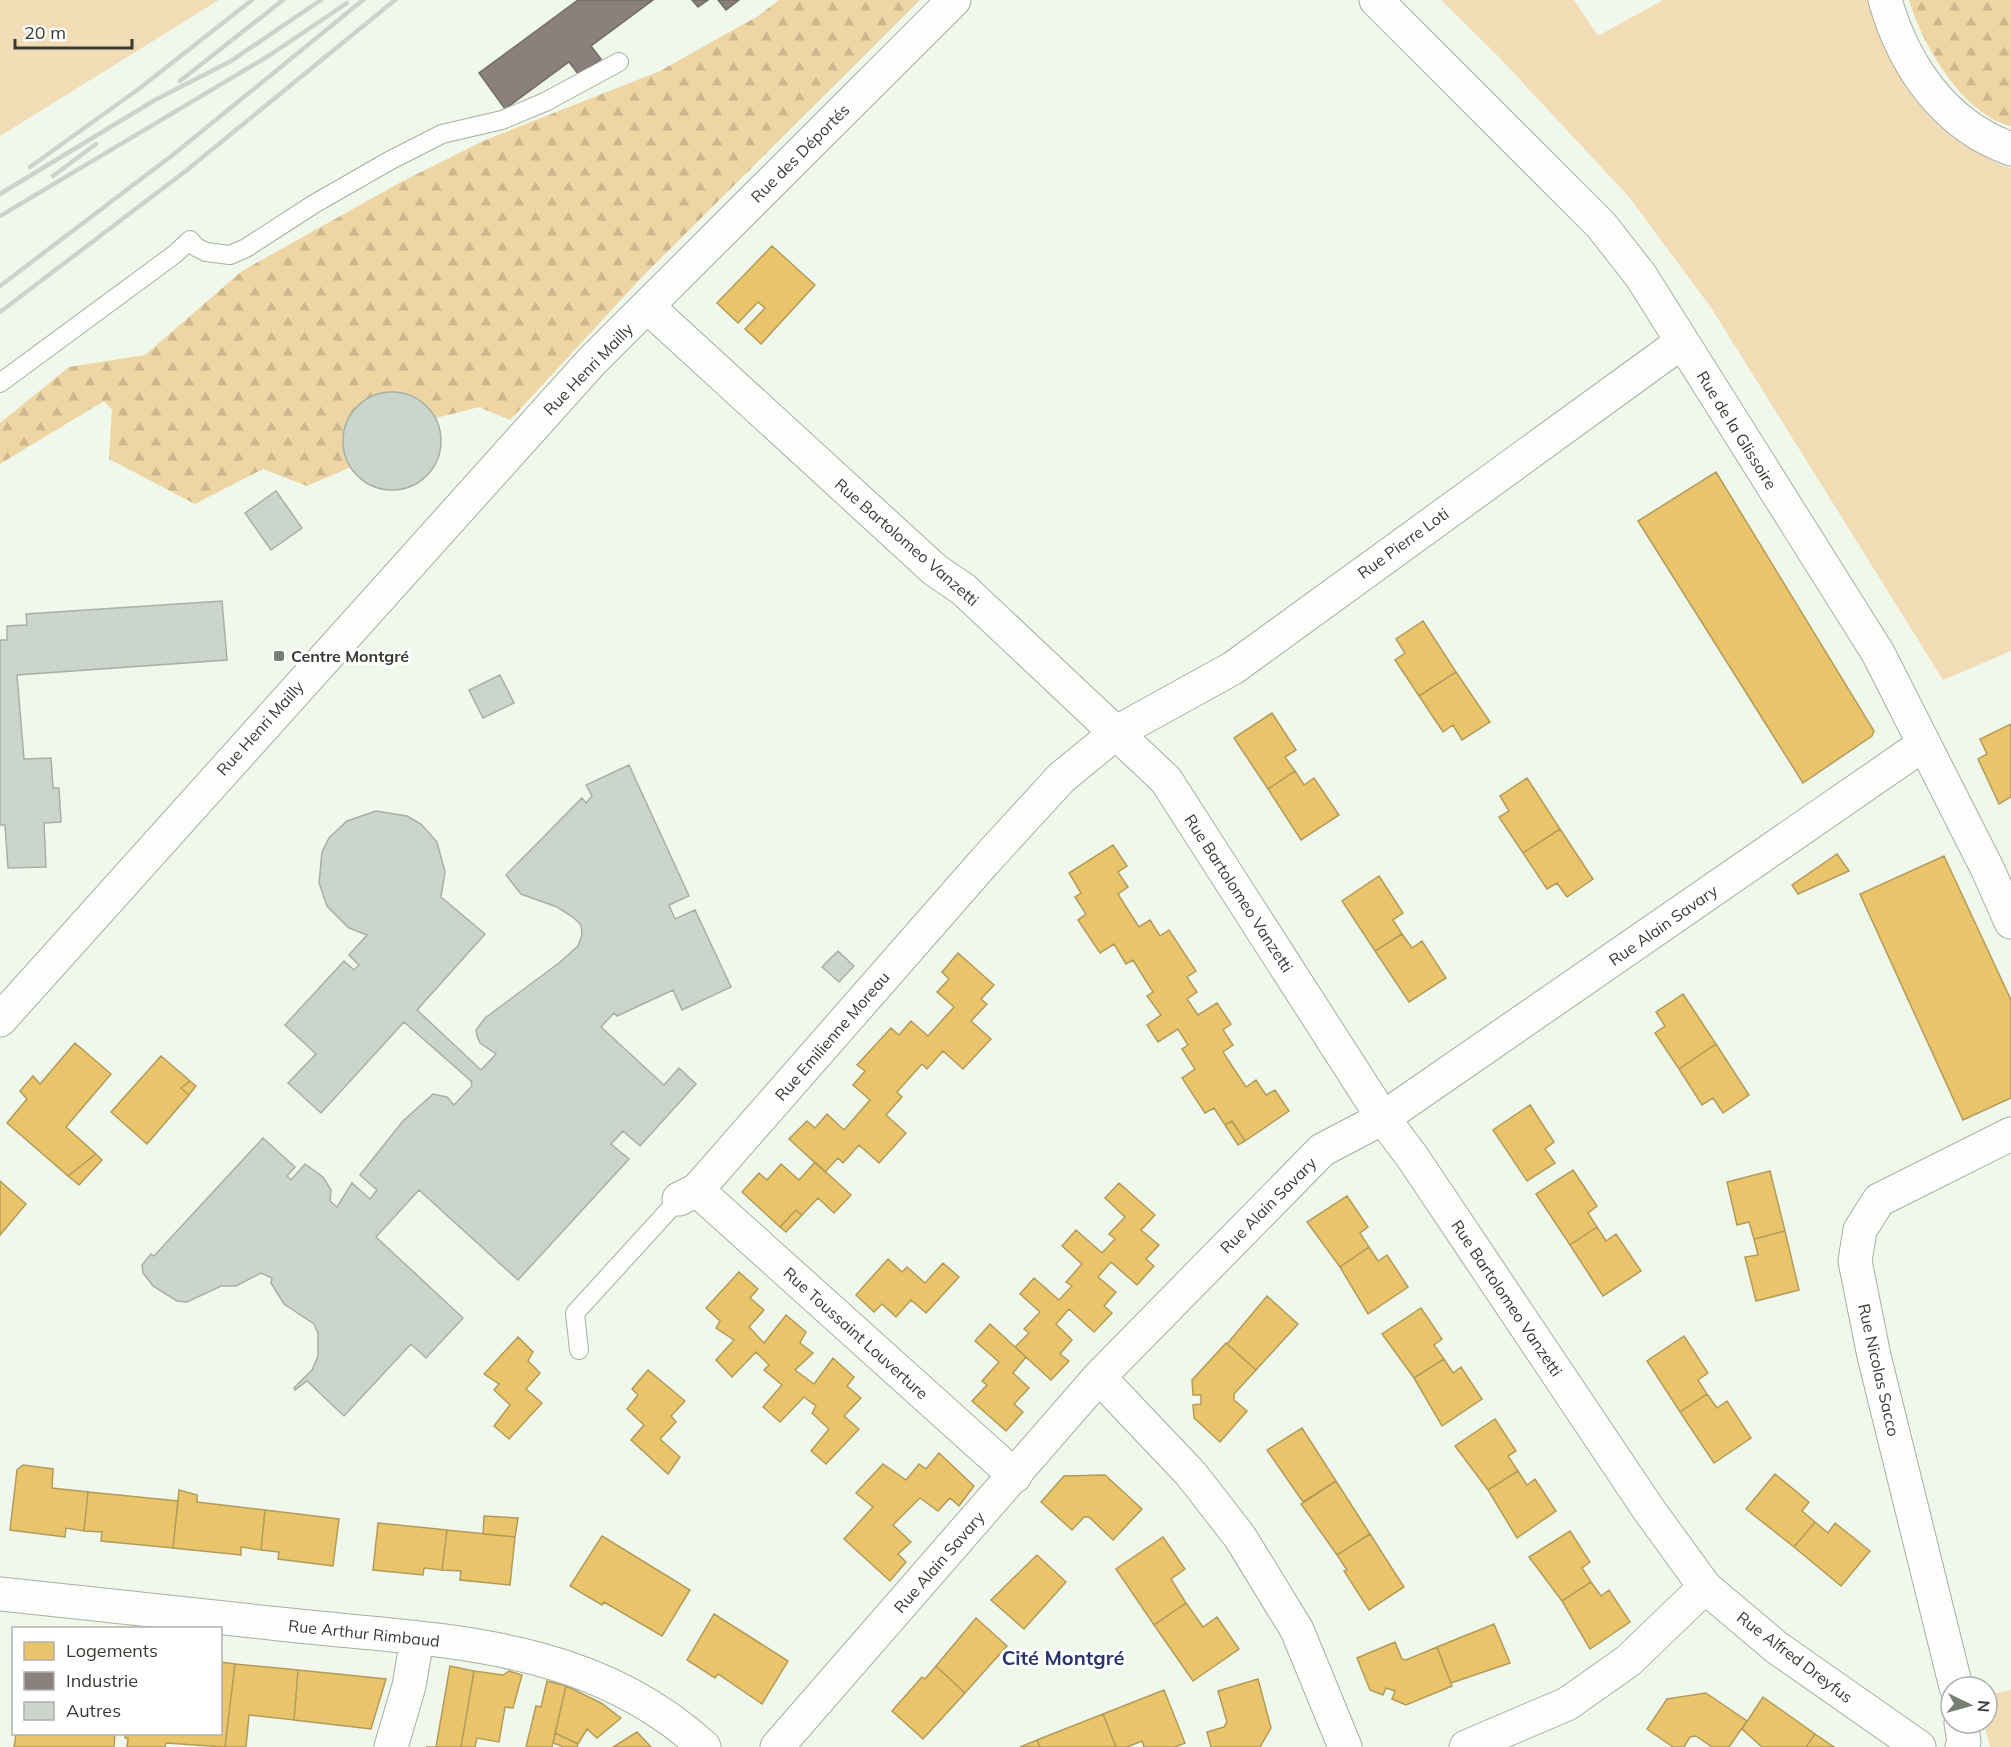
<svg xmlns="http://www.w3.org/2000/svg" width="2011" height="1747" font-family="Mulish,sans-serif">
	<style>
		.green { fill: #f1dcb6 }
		.forest { fill: url(#forest-firs) }
		.homes { fill: #e9c46a; stroke: #b39b59; stroke-width: 1.5 }
		.industry { fill: #8a817c; stroke: #716c66; stroke-width: 1.5 }
		.building { fill: #ccd5cc; stroke: #a7b0a7; stroke-width: 1.5 }
		.lines { fill: none; stroke-linecap: round; stroke-linejoin: round }
		.lane-casing { stroke: #a7aea3; stroke-width: 20 }
		.street-casing { stroke: #a7aea3; stroke-width: 35 }
		.secondary-casing { stroke: #a7aea3; stroke-width: 35 }
		.highway-casing { stroke: #a7aea3; stroke-width: 35 }
		.lane { stroke: #fdfefc; stroke-width: 18 }
		.street { stroke: #fdfefc; stroke-width: 33 }
		.secondary { stroke: #fdfefc; stroke-width: 33 }
		.highway { stroke: #fdfefc; stroke-width: 33 }
		.rail { stroke: #cfd1cd; stroke-width: 4.5 }
		.poi-dot { fill: #777e73; stroke: #fff; stroke-width: 2 }
		.labels { text-anchor: middle; dominant-baseline: central; stroke-width: 6; stroke-linejoin: round; paint-order: stroke }
		.street-label { font-size: 16px; fill: #363c32; stroke: #fff }
		.poi-label { font-size: 16px; font-weight: bold; fill: #363c32; stroke: #fff; text-anchor: start }
		.quarter-label { font-size: 20px; font-weight: bold; fill: #2b346e; stroke: #fff }
	</style>
	<defs>
		<pattern id="forest-firs" width="22" height="20" patternUnits="userSpaceOnUse" patternTransform="scale(1.5)"><rect width="22" height="20" fill="#eed5a4"/><path d="M5 1l3.5 6h-7zM16 11l3.5 6h-7z" fill="#cdb88e"/></pattern>
	</defs>
	<rect width="100%" height="100%" fill="#f0f8eb"/>
	<path class="green" d="M 0,0 L 219,0 L 0,136 Z
		M 1441,0 L 1574,0 L 1598,36 L 1663,0 L 1871,0 C 1889,66 1915,120 1978,153 C 1988,158 1999,166 2011,168 L 2011,651 L 1943,680 L 1712,309 L 1629,197 L 1497,55 Z
		M 2011,1690 L 2011,1747 L 1990,1747 L 1984,1723 L 1987,1723 L 1987,1695 Z"/>
	<path class="forest" d="M 779,0 L 920,0 L 643,276 L 510,420 L 479,407 L 436,418 C 401,362 323,405 351,467 L 307,486 L 263,469 L 195,504 L 109,459 L 112,410 L 104,401 L 0,464 L 0,423 L 69,367 L 145,355 L 242,271 L 401,182 L 483,141 L 660,71 L 758,16 Z
		M 1909,0 L 2011,0 L 2011,126 C 1963,115 1922,44 1909,0 Z"/>
	<path class="homes" d="M 772,246 L 815,285 L 761,344 L 745,329 L 765,308 L 758,302 L 738,323 L 717,303 Z
		M 1716,472 L 1874,731 L 1872,736 L 1803,783 L 1638,521 Z
		M 1423,621 L 1456,672 L 1419,696 L 1395,660 L 1405,653 L 1396,639 Z
		M 1456,672 L 1490,722 L 1462,740 L 1453,725 L 1443,732 L 1419,696 Z
		M 1272,713 L 1296,750 L 1285,757 L 1295,771 L 1268,789 L 1234,738 Z
		M 2011,724 L 2011,797 L 1999,804 L 1978,759 L 1987,754 L 1980,739 Z
		M 1295,771 L 1304,785 L 1314,778 L 1339,815 L 1301,840 L 1268,789 Z
		M 1527,778 L 1560,829 L 1523,853 L 1499,817 L 1509,811 L 1500,796 Z
		M 1560,829 L 1593,879 L 1567,897 L 1557,883 L 1547,889 L 1523,853 Z
		M 1113,845 L 1127,866 L 1118,872 L 1128,887 L 1118,894 L 1128,910 L 1139,927 L 1150,920 L 1160,936 L 1169,930 L 1196,971 L 1187,977 L 1197,992 L 1187,999 L 1198,1015 L 1217,1003 L 1231,1024 L 1223,1030 L 1233,1045 L 1223,1052 L 1234,1069 L 1246,1087 L 1256,1080 L 1266,1095 L 1275,1090 L 1289,1111 L 1245,1141 L 1232,1121 L 1225,1125 L 1214,1108 L 1205,1113 L 1182,1078 L 1195,1069 L 1182,1049 L 1188,1045 L 1178,1029 L 1158,1042 L 1147,1025 L 1161,1015 L 1147,996 L 1153,992 L 1133,960 L 1126,964 L 1114,944 L 1100,953 L 1078,920 L 1086,914 L 1075,897 L 1081,893 L 1069,873 Z
		M 1837,854 L 1849,871 L 1798,894 L 1792,885 Z
		M 1944,856 L 2011,1000 L 2011,1098 L 1963,1120 L 1860,894 Z
		M 1379,876 L 1403,913 L 1393,920 L 1402,934 L 1375,951 L 1342,901 Z
		M 1402,934 L 1412,948 L 1422,941 L 1446,978 L 1409,1002 L 1375,951 Z
		M 958,953 L 994,985 L 981,999 L 987,1004 L 971,1021 L 991,1039 L 963,1069 L 943,1051 L 927,1069 L 922,1064 L 897,1092 L 902,1097 L 886,1115 L 906,1133 L 879,1163 L 859,1145 L 843,1163 L 838,1158 L 825,1172 L 789,1139 L 807,1121 L 815,1128 L 827,1114 L 844,1130 L 870,1100 L 853,1085 L 865,1071 L 857,1065 L 891,1028 L 899,1035 L 911,1021 L 928,1036 L 954,1007 L 937,992 L 949,979 L 942,972 Z
		M 1683,994 L 1716,1044 L 1679,1069 L 1655,1033 L 1665,1026 L 1656,1012 Z
		M 75,1043 L 111,1074 L 66,1127 L 96,1154 L 68,1176 L 7,1123 L 27,1099 L 20,1091 L 33,1076 L 40,1084 Z
		M 1716,1044 L 1749,1095 L 1723,1113 L 1713,1098 L 1702,1105 L 1679,1069 Z
		M 161,1056 L 190,1081 L 181,1088 L 189,1095 L 147,1144 L 111,1112 Z
		M 190,1081 L 196,1086 L 189,1095 L 181,1088 Z
		M 1530,1105 L 1554,1142 L 1545,1149 L 1555,1163 L 1527,1181 L 1493,1130 Z
		M 1232,1121 L 1245,1141 L 1238,1145 L 1225,1125 Z
		M 96,1154 L 102,1160 L 79,1185 L 68,1176 Z
		M 815,1162 L 851,1195 L 834,1213 L 818,1198 L 802,1215 L 796,1210 L 780,1227 L 742,1192 L 759,1173 L 767,1180 L 781,1164 L 799,1180 Z
		M 1573,1170 L 1597,1206 L 1588,1213 L 1597,1227 L 1570,1245 L 1536,1194 Z
		M 1770,1171 L 1785,1231 L 1754,1239 L 1749,1222 L 1737,1225 L 1727,1182 Z
		M 0,1181 L 26,1204 L 0,1235 Z
		M 1119,1183 L 1155,1215 L 1141,1230 L 1159,1245 L 1146,1259 L 1154,1266 L 1137,1285 L 1111,1262 L 1098,1277 L 1116,1292 L 1104,1306 L 1112,1313 L 1094,1332 L 1069,1309 L 1056,1324 L 1072,1340 L 1060,1354 L 1069,1361 L 1051,1380 L 1015,1347 L 1029,1333 L 1024,1329 L 1040,1312 L 1020,1294 L 1034,1278 L 1059,1300 L 1072,1286 L 1066,1282 L 1082,1264 L 1062,1246 L 1076,1230 L 1102,1253 L 1115,1239 L 1109,1234 L 1125,1217 L 1105,1198 Z
		M 1347,1196 L 1368,1227 L 1360,1233 L 1369,1247 L 1340,1267 L 1307,1222 Z
		M 796,1210 L 802,1215 L 786,1232 L 780,1227 Z
		M 1597,1227 L 1606,1241 L 1616,1234 L 1641,1271 L 1603,1296 L 1570,1245 Z
		M 1785,1231 L 1799,1290 L 1756,1301 L 1745,1257 L 1758,1255 L 1754,1239 Z
		M 1369,1247 L 1378,1261 L 1387,1255 L 1408,1287 L 1368,1314 L 1340,1267 Z
		M 888,1259 L 902,1272 L 907,1267 L 925,1283 L 943,1263 L 959,1277 L 926,1313 L 911,1300 L 896,1317 L 882,1304 L 874,1312 L 856,1295 Z
		M 739,1272 L 758,1289 L 750,1298 L 764,1310 L 749,1327 L 764,1343 L 786,1315 L 806,1332 L 800,1343 L 813,1353 L 795,1370 L 814,1384 L 833,1358 L 854,1377 L 847,1386 L 861,1398 L 844,1416 L 859,1429 L 826,1464 L 811,1451 L 829,1429 L 812,1413 L 816,1406 L 804,1397 L 780,1422 L 763,1407 L 782,1385 L 764,1370 L 769,1365 L 756,1352 L 732,1377 L 716,1360 L 734,1340 L 716,1328 L 720,1321 L 706,1308 Z
		M 1267,1296 L 1298,1324 L 1256,1370 L 1227,1344 Z
		M 1421,1308 L 1442,1339 L 1434,1345 L 1444,1359 L 1414,1378 L 1382,1334 Z
		M 990,1324 L 1026,1357 L 1013,1373 L 1029,1388 L 1014,1404 L 1023,1412 L 1006,1431 L 972,1401 L 987,1385 L 982,1381 L 999,1362 L 975,1341 Z
		M 1684,1336 L 1708,1373 L 1698,1380 L 1707,1394 L 1680,1412 L 1647,1361 Z
		M 518,1337 L 533,1352 L 528,1361 L 540,1373 L 526,1389 L 542,1403 L 509,1439 L 494,1426 L 510,1405 L 494,1390 L 499,1384 L 484,1374 Z
		M 1226,1343 L 1256,1370 L 1234,1394 L 1234,1400 L 1247,1411 L 1220,1442 L 1194,1418 L 1193,1405 L 1201,1404 L 1201,1395 L 1193,1395 L 1192,1380 Z
		M 1444,1359 L 1453,1373 L 1461,1367 L 1482,1399 L 1442,1426 L 1414,1378 Z
		M 648,1370 L 685,1401 L 671,1416 L 676,1422 L 660,1439 L 680,1457 L 668,1474 L 631,1440 L 644,1425 L 627,1409 L 638,1395 L 632,1389 Z
		M 1707,1394 L 1717,1408 L 1727,1401 L 1751,1438 L 1714,1463 L 1680,1412 Z
		M 1495,1419 L 1516,1451 L 1508,1456 L 1518,1471 L 1488,1490 L 1455,1446 Z
		M 1302,1428 L 1336,1481 L 1303,1502 L 1267,1450 Z
		M 939,1453 L 974,1486 L 959,1506 L 950,1498 L 938,1511 L 920,1498 L 893,1525 L 911,1542 L 898,1554 L 906,1562 L 890,1581 L 844,1539 L 873,1507 L 856,1493 L 883,1464 L 906,1480 L 919,1464 L 926,1469 Z
		M 23,1465 L 53,1469 L 52,1488 L 88,1492 L 84,1531 L 66,1528 L 65,1537 L 10,1530 L 17,1470 Z
		M 1518,1471 L 1527,1485 L 1535,1479 L 1556,1511 L 1517,1538 L 1488,1490 Z
		M 1775,1474 L 1809,1502 L 1802,1511 L 1815,1522 L 1794,1547 L 1746,1509 Z
		M 1105,1475 L 1142,1509 L 1113,1540 L 1089,1517 L 1084,1517 L 1072,1530 L 1041,1502 L 1064,1476 Z
		M 1336,1481 L 1370,1534 L 1337,1555 L 1301,1504 Z
		M 179,1490 L 197,1495 L 197,1502 L 265,1510 L 261,1550 L 241,1547 L 241,1555 L 173,1548 Z
		M 88,1492 L 178,1501 L 173,1548 L 101,1541 L 102,1532 L 84,1531 Z
		M 265,1510 L 339,1519 L 333,1566 L 278,1559 L 279,1552 L 261,1550 Z
		M 484,1516 L 518,1518 L 515,1537 L 483,1534 Z
		M 1815,1522 L 1828,1533 L 1835,1523 L 1870,1551 L 1841,1586 L 1794,1547 Z
		M 378,1523 L 447,1530 L 442,1570 L 424,1568 L 423,1575 L 373,1570 Z
		M 447,1530 L 515,1537 L 510,1585 L 460,1580 L 461,1571 L 442,1570 Z
		M 1570,1531 L 1590,1562 L 1582,1568 L 1591,1582 L 1562,1601 L 1529,1557 Z
		M 1370,1534 L 1404,1587 L 1369,1610 L 1344,1571 L 1347,1570 L 1337,1555 Z
		M 602,1536 L 690,1590 L 662,1636 L 604,1602 L 602,1605 L 570,1586 Z
		M 1163,1537 L 1185,1569 L 1171,1579 L 1186,1603 L 1154,1625 L 1116,1569 Z
		M 1037,1555 L 1066,1582 L 1024,1629 L 991,1600 Z
		M 1591,1582 L 1601,1596 L 1609,1590 L 1630,1622 L 1590,1649 L 1562,1601 Z
		M 1186,1603 L 1203,1627 L 1217,1617 L 1239,1649 L 1193,1681 L 1154,1625 Z
		M 714,1614 L 788,1661 L 762,1704 L 718,1674 L 715,1678 L 687,1660 Z
		M 976,1618 L 1007,1646 L 965,1693 L 936,1666 Z
		M 1494,1624 L 1510,1663 L 1451,1683 L 1437,1647 Z
		M 1395,1642 L 1402,1659 L 1406,1660 L 1437,1647 L 1452,1686 L 1406,1705 L 1392,1699 L 1395,1691 L 1386,1688 L 1383,1695 L 1370,1690 L 1357,1658 Z
		M 220,1662 L 235,1664 L 225,1747 L 166,1743 L 165,1747 L 127,1747 L 128,1738 L 125,1738 L 125,1734 L 220,1734 Z
		M 235,1664 L 298,1670 L 294,1720 L 249,1715 L 246,1747 L 225,1747 Z
		M 450,1666 L 474,1671 L 461,1747 L 426,1747 L 436,1747 Z
		M 936,1666 L 965,1693 L 923,1739 L 892,1711 L 922,1677 L 925,1679 Z
		M 298,1670 L 386,1679 L 371,1729 L 294,1720 Z
		M 474,1671 L 503,1675 L 509,1671 L 522,1675 L 513,1708 L 505,1707 L 499,1742 L 477,1738 L 475,1747 L 461,1747 Z
		M 1258,1679 L 1271,1728 L 1260,1747 L 1211,1747 L 1207,1732 L 1224,1727 L 1227,1722 L 1218,1691 Z
		M 547,1681 L 566,1686 L 552,1747 L 526,1747 L 536,1706 L 541,1707 Z
		M 566,1686 L 601,1703 L 621,1718 L 597,1738 L 587,1729 L 578,1744 L 555,1733 Z
		M 1164,1690 L 1185,1743 L 1175,1747 L 1144,1747 L 1142,1741 L 1127,1747 L 1116,1747 L 1103,1714 Z
		M 1706,1693 L 1747,1721 L 1729,1747 L 1712,1747 L 1696,1736 L 1690,1737 L 1684,1747 L 1673,1747 L 1647,1729 L 1667,1699 Z
		M 1763,1697 L 1815,1734 L 1806,1747 L 1762,1747 L 1742,1729 Z
		M 1103,1714 L 1116,1747 L 1040,1747 L 1037,1740 Z
		M 637,1732 L 651,1747 L 613,1747 Z
		M 555,1733 L 578,1744 L 577,1747 L 564,1747 L 553,1743 Z
		M 16,1734 L 115,1734 L 114,1747 L 14,1747 Z
		M 1815,1734 L 1834,1747 L 1806,1747 Z
		M 1037,1740 L 1040,1747 L 1020,1747 Z"/>
	<path class="industry" d="M 578,0 L 653,0 L 591,46 L 601,59 L 579,75 L 569,62 L 505,109 L 479,73 Z
		M 692,0 L 708,0 L 698,7 Z
		M 718,0 L 739,0 L 726,10 Z"/>
	<path class="building" d="M343 441a49 49 0 1 1 98 0a49 49 0 1 1-98 0Z
		M 276,491 L 302,528 L 271,550 L 245,513 Z
		M 222,601 L 227,660 L 17,675 L 24,759 L 51,758 L 53,788 L 59,788 L 61,822 L 44,823 L 46,867 L 8,868 L 5,825 L 0,825 L 0,640 L 7,640 L 7,626 L 27,625 L 26,614 Z
		M 500,675 L 514,703 L 483,718 L 469,690 Z
		M 629,765 L 689,896 L 669,905 L 675,919 L 695,910 L 731,987 L 682,1010 L 673,990 L 617,1016 L 614,1013 L 601,1027 L 664,1085 L 679,1068 L 696,1084 L 640,1146 L 623,1131 L 611,1144 L 629,1159 L 518,1280 L 419,1190 L 376,1237 L 463,1318 L 426,1358 L 411,1344 L 344,1416 L 307,1381 L 295,1390 L 294,1388 L 312,1370 L 318,1356 L 318,1333 L 314,1324 L 284,1304 L 271,1283 L 272,1278 L 261,1273 L 236,1286 L 221,1286 L 187,1302 L 177,1301 L 153,1286 L 143,1273 L 142,1265 L 151,1254 L 154,1256 L 165,1244 L 263,1138 L 295,1167 L 287,1176 L 291,1180 L 305,1164 L 323,1177 L 331,1190 L 330,1201 L 337,1207 L 352,1183 L 370,1199 L 377,1190 L 360,1175 L 403,1121 L 433,1094 L 447,1097 L 454,1105 L 472,1086 L 471,1081 L 404,1022 L 321,1113 L 288,1083 L 316,1054 L 285,1025 L 344,961 L 354,970 L 359,965 L 349,955 L 367,935 L 349,928 L 327,906 L 319,883 L 322,852 L 329,838 L 347,821 L 376,811 L 407,816 L 421,824 L 437,842 L 445,872 L 441,897 L 485,934 L 417,1010 L 481,1070 L 496,1054 L 480,1043 L 477,1036 L 476,1030 L 485,1018 L 559,963 L 578,946 L 582,935 L 581,925 L 573,917 L 557,907 L 521,894 L 506,875 L 582,798 L 586,803 L 592,796 L 586,785 Z
		M 838,951 L 854,966 L 839,982 L 822,967 Z"/>
	<g class="lines">
		<defs>
			<path id="lane" d="M 0,383 L 175,254 L 190,240 L 196,247 L 206,252 L 230,255 L 246,248 L 314,204 L 389,161 L 442,134 L 502,120 L 545,102 L 619,62
				M 579,1350 L 575,1313 L 679,1199"/>
			<path id="street" d="M 1376,0 L 1601,225 L 1641,276 L 1878,653 L 1988,870 L 2011,922
				M 697,1190 L 1015,1476
				M 679,1199 L 697,1190 L 985,861 L 1061,778 L 1117,732 L 1233,668 L 1682,342
				M 1099,1377 L 1191,1474 L 1240,1537 L 1297,1630 L 1345,1747
				M 0,1594 C 97,1604 193,1615 289,1625 C 437,1641 588,1640 704,1747
				M 1956,1687 L 1874,1356 L 1855,1261 L 1860,1230 L 1879,1200 L 2011,1134
				M 1961,1723 L 1964,1742 L 1962,1747
				M 391,1747 L 409,1686 L 417,1639
				M 777,1747 L 1099,1377 L 1322,1150 L 1383,1118 L 1924,744
				M 1466,1747 L 1567,1704 L 1628,1661 L 1705,1587"/>
			<path id="secondary" d="M 648,307 L 935,570 L 963,589 L 1166,780 L 1383,1118 L 1413,1158 L 1649,1510 L 1705,1587 L 1776,1647 L 1919,1747
				M 0,1020 L 592,361 L 954,0"/>
			<path id="highway" d="M 1885,0 C 1904,66 1944,125 2011,149"/>
		</defs>
		<use href="#lane" class="lane-casing"/>
		<use href="#street" class="street-casing"/>
		<use href="#secondary" class="secondary-casing"/>
		<use href="#highway" class="highway-casing"/>
		<use href="#lane" class="lane"/>
		<use href="#street" class="street"/>
		<use href="#secondary" class="secondary"/>
		<use href="#highway" class="highway"/>
		<path class="rail" d="M 180,81 L 283,0
			M 30,167 L 140,88 L 252,0
			M 53,176 L 96,144
			M 0,194 L 155,100 L 231,61 L 321,0
			M 0,216 L 270,55 L 347,3
			M 0,286 L 174,154 L 363,0
			M 0,312 L 187,170 L 395,0"/>
	</g>
	<rect class="poi-dot" x="273" y="650" width="12" height="12" rx="3"/>
	<g class="labels">
		<g class="street-label">
			<text transform="translate(800 153) rotate(-45)">Rue des Déportés</text>
			<text transform="translate(588 369) rotate(-46)">Rue Henri Mailly</text>
			<text transform="translate(1737 430) rotate(58)">Rue de la Glissoire</text>
			<text transform="translate(907 542) rotate(41)">Rue Bartolomeo Vanzetti</text>
			<text transform="translate(1403 543) rotate(-36)">Rue Pierre Loti</text>
			<text transform="translate(260 728) rotate(-48)">Rue Henri Mailly</text>
			<text transform="translate(1239 893) rotate(57)">Rue Bartolomeo Vanzetti</text>
			<text transform="translate(1663 925) rotate(-35)">Rue Alain Savary</text>
			<text transform="translate(832 1036) rotate(-49)">Rue Emilienne Moreau</text>
			<text transform="translate(1268 1205) rotate(-45)">Rue Alain Savary</text>
			<text transform="translate(1507 1298) rotate(56)">Rue Bartolomeo Vanzetti</text>
			<text transform="translate(856 1333) rotate(42)">Rue Toussaint Louverture</text>
			<text transform="translate(1879 1370) rotate(77)">Rue Nicolas Sacco</text>
			<text transform="translate(939 1562) rotate(-49)">Rue Alain Savary</text>
			<text transform="translate(364 1633) rotate(6)">Rue Arthur Rimbaud</text>
			<text transform="translate(1795 1657) rotate(37)">Rue Alfred Dreyfus</text>
		</g>
		<g class="poi-label">
			<text x="291" y="656">Centre Montgré</text>
		</g>
		<g class="quarter-label">
			<text x="1063" y="1657">Cité Montgré</text>
		</g>
	</g>
	<rect x="12" y="1627" width="210" height="108" fill="#ffffff" stroke="#afb1ad" stroke-width="1.5"/>
	<rect x="24" y="1642" width="30" height="18" fill="#e9c46a" stroke="#afb1ad" stroke-width="1.5"/>
	<text x="66" y="1657" font-size="18" fill="#363c32">Logements</text>
	<rect x="24" y="1672" width="30" height="18" fill="#8a817c" stroke="#afb1ad" stroke-width="1.5"/>
	<text x="66" y="1687" font-size="18" fill="#363c32">Industrie</text>
	<rect x="24" y="1702" width="30" height="18" fill="#ccd5cc" stroke="#afb1ad" stroke-width="1.5"/>
	<text x="66" y="1717" font-size="18" fill="#363c32">Autres</text>
	<g transform="translate(1969 1705) rotate(95)"><circle r="28" fill="#ffffff" stroke="#afb1ad" stroke-width="1.5"/>
	<path d="M0-4.5L10 22L0 15L-10 22Z" fill="#777e73"/>
	<text y="-9" font-size="16" font-weight="bold" text-anchor="middle" fill="#363c32">N</text>
	</g>
	<path d="M15 39v9h117v-9" fill="none" stroke="#363c32" stroke-width="3"/>
	<text x="24" y="39" font-size="18" fill="#363c32" stroke="#ffffff" stroke-width="4.5" paint-order="stroke">20 m</text>
</svg>
